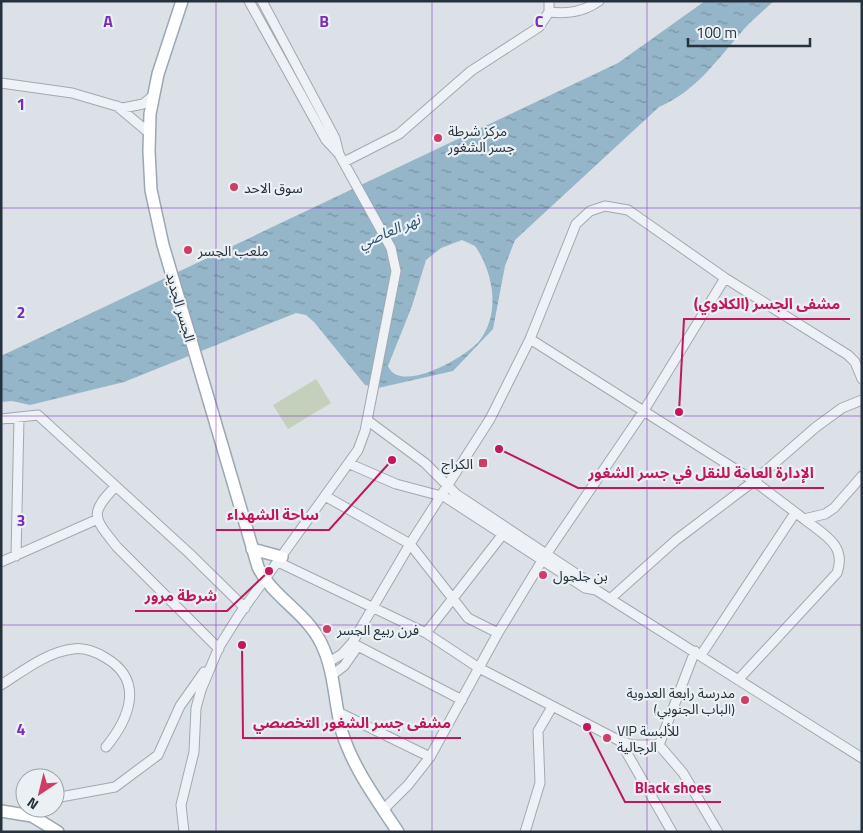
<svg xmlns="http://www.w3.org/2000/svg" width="863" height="833" font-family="'Titillium Web','Noto Sans Arabic',sans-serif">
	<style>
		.green { fill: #c4d0bc }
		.water { fill: url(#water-ripples); fill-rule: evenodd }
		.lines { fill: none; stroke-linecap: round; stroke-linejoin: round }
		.minor-casing { stroke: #a1a9b0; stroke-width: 11 }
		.major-casing { stroke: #9ba7b2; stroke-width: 14 }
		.minor { stroke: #eef1f5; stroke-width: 9 }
		.major { stroke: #fff; stroke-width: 11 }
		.grid { fill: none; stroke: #7b2cbf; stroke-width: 1; stroke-opacity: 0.55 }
		.poi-dot { fill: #d03c68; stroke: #ebf0f4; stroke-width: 2 }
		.labels { text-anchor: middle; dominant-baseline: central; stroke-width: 4.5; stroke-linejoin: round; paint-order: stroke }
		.poi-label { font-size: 14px; fill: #25313c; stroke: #ebf0f4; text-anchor: start }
		.street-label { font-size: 14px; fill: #25313c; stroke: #ebf0f4 }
		.water-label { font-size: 15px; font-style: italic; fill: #2f5671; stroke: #ebf0f4 }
		.grid-label { font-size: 16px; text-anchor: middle; font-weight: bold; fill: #7b2cbf; stroke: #ebf0f4; stroke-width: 4.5; stroke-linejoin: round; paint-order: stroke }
		.leader { fill: none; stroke: #c2185b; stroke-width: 2 }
		.callout-dot { fill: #c2185b; stroke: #ebf0f4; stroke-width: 2 }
		.callout-label { font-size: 15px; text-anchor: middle; font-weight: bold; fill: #c2185b; stroke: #ebf0f4; stroke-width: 4.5; stroke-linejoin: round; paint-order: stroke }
	</style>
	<defs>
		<pattern id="water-ripples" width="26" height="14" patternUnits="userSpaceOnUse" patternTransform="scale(1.25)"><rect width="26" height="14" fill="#95b5c8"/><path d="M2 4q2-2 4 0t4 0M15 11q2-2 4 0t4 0" fill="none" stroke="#7994a4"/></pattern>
	</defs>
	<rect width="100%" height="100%" fill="#dbe1e6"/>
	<path class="green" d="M 316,379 L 331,403 L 288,429 L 273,405 Z"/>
	<path class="water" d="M 705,1 L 774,1 C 762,12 748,23 738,36 C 714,64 694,92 659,107 L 515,240 L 505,266 L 493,329 L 453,371 L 378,388 L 365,385 L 314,322 L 306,315 L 296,313 L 124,382 L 30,405 L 12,401 L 1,402 L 1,356 L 618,63 ZM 462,240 L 475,246 C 493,272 501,312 480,340 C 467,357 400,395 388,366 L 412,306 L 426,260 L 441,248 Z"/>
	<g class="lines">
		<defs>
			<path id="minor" d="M 249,1 L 326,140 L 339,154
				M 549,12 C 568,14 583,12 599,1
				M 1,83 L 72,93 L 123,108 L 143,104 L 153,96
				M 117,106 L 148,132
				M 344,162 L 399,134 L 471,71 L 539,27 L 549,12 L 549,1
				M 530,339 L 754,481 L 804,519 L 825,514 L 834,508 L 862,476
				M 1,419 L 38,415 L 189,553 L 245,608
				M 367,420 L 425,463 L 456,494 L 590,583 L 596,590 L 862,758
				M 350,464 L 396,484 L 445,497 L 585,588 L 596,590
				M 116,486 C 88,514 94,518 117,547 L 219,649
				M 325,496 L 410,544 L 468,618 L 498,633
				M 16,556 L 19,418
				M 1,562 L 98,519
				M 278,562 L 426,633 L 479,668 L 620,741 L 633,745 L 659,745
				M 610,599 L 676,540 L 754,481 L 816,427 L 842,408 L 862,400
				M 426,633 L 503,534
				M 352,643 L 462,700
				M 695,651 L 659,745 L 683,773 L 718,832
				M 701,655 L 795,513
				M 329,662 L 342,654 L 352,643 L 410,544 L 490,419 L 530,339 L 576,224 L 590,211 L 605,206 L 628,210 L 725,278 L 848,355 L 855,362 L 862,379
				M 332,675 L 344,666 L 358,646
				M 738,680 L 837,573 C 847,545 824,535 804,519
				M 1,685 C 23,671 47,652 73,649 C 85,647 96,652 106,658 C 145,681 129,719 106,747
				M 338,712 L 430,757
				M 620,741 L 672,832
				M 55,798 L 115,787 L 158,755 L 180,706 L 204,672
				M 383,810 L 408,785 L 430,757 L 498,633 L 543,559 L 643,412 L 725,278
				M 184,832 L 181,805 L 194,752 L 196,708 L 201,690 L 219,647 L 239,615 L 358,450 L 365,431 L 396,271 L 391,248 L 339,154 L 335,138 L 262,1
				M 525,832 L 540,783 L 538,731 L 552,707"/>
			<path id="major" d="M 182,1 L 158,74 L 150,114 L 149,151 L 151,190 L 163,245 L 258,567 C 272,597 306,612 321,643 C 335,671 334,702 342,732 C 353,768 377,800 398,832
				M 252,549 L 282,557
				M 1,811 L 32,816 L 58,832"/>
		</defs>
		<use href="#minor" class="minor-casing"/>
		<use href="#major" class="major-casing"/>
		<use href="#minor" class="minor"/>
		<use href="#major" class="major"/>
	</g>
	<path class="grid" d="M 216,1 L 216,832M 432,1 L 432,832M 647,1 L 647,832M 1,208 L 862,208M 1,416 L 862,416M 1,625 L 862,625"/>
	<g class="poi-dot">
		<circle cx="438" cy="138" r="5"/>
		<circle cx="234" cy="187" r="5"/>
		<circle cx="188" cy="250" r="5"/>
		<rect x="478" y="458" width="10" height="10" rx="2.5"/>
		<circle cx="543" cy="575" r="5"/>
		<circle cx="327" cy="629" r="5"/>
		<circle cx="745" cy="700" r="5"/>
		<circle cx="607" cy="738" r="5"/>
	</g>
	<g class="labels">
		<g class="poi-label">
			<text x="448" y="130">مركز شرطة<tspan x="448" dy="16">جسر الشغور</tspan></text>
			<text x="244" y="187">سوق الاحد</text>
			<text x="198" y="250">ملعب الجسر</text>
			<text x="473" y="463" text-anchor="end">الكراج</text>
			<text x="553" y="575">بن جلجول</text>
			<text x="337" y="629">فرن ربيع الجسر</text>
			<text x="735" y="692" text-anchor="end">مدرسة رابعة العدوية<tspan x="735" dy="16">(الباب الجنوبي)</tspan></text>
			<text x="617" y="730">VIP للألبسة<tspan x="617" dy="16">الرجالية</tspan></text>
		</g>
		<g class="street-label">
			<text transform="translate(181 307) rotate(74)">الجسر الجديد</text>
		</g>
		<g class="water-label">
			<text transform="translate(389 231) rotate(-23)">نهر العاصي</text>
		</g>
	</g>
	<g class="grid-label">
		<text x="108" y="27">A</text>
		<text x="324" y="27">B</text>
		<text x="539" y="27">C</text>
		<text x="21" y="110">1</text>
		<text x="21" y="318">2</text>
		<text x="21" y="526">3</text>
		<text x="21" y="735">4</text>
	</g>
	<path class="leader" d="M679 412L684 319H850M499 449L578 488H824M392 460L329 530H216M269 571L227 611H135M242 645L243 738H461M587 727L625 802H721"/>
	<g class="callout-dot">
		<circle cx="679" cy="412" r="5"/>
		<circle cx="499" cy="449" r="5"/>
		<circle cx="392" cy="460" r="5"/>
		<circle cx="269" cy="571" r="5"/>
		<circle cx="242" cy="645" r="5"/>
		<circle cx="587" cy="727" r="5"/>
	</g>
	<g class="callout-label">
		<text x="767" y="309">مشفى الجسر (الكلاوي)</text>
		<text x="701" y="478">الإدارة العامة للنقل في جسر الشغور</text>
		<text x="273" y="520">ساحة الشهداء</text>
		<text x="181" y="601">شرطة مرور</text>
		<text x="352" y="728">مشفى جسر الشغور التخصصي</text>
		<text x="673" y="793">Black shoes</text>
	</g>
	<rect width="863" height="833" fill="none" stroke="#25313c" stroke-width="5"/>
	<g transform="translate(40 793) rotate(215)"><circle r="24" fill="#ebf0f4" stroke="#9ca4aa"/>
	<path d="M0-4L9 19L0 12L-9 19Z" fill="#d03c68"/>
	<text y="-8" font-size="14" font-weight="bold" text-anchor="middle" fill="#25313c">N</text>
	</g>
	<path d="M688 38v8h122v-8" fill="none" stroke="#25313c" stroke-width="2.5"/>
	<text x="696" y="38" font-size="15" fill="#25313c" stroke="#ebf0f4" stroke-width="4" paint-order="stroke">100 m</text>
</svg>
